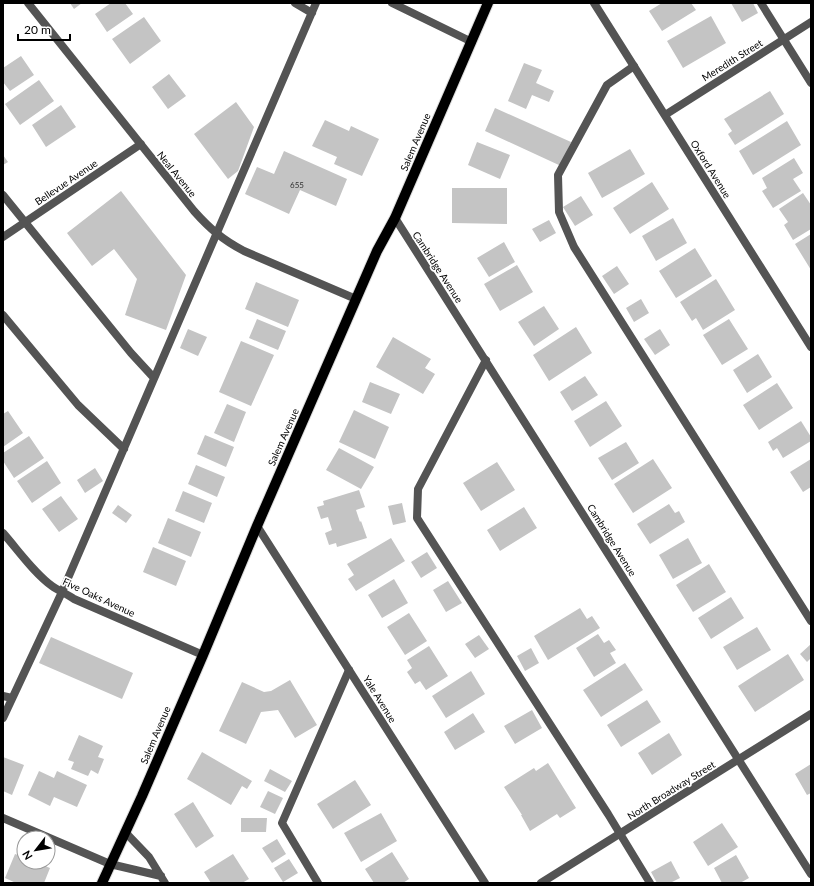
<svg xmlns="http://www.w3.org/2000/svg" width="814" height="886" font-family="Lato,sans-serif">
	<style>
		.building { fill: #c4c4c4 }
		.lines { fill: none; stroke-linecap: round; stroke-linejoin: round }
		.primary-casing { stroke: #dbdbdb; stroke-width: 12 }
		.service { stroke: #545454; stroke-width: 8 }
		.minor { stroke: #545454; stroke-width: 8 }
		.tertiary { stroke: #545454; stroke-width: 8 }
		.primary { stroke: #000; stroke-width: 10 }
		.labels { text-anchor: middle; dominant-baseline: central; stroke-width: 3.5; stroke-linejoin: round; paint-order: stroke }
		.number-label { font-size: 8px; fill: #313131 }
		.street-label { font-size: 10px; fill: #000; stroke: #fff }
	</style>
	<rect width="100%" height="100%" fill="#fff"/>
	<path class="building" d="M 70,3 L 82,3 L 74,9 Z
		M 111,3 L 125,3 L 133,14 L 107,32 L 95,14 Z
		M 662,3 L 691,3 L 696,10 L 662,31 L 649,11 Z
		M 731,3 L 753,3 L 758,13 L 742,22 Z
		M 711,16 L 726,43 L 683,68 L 667,41 Z
		M 144,17 L 161,41 L 130,64 L 112,39 Z
		M 21,56 L 34,75 L 10,91 L 3,82 L 3,68 Z
		M 524,63 L 542,70 L 536,83 L 554,91 L 549,102 L 532,95 L 526,109 L 508,101 Z
		M 169,74 L 186,96 L 168,109 L 152,87 Z
		M 39,80 L 54,101 L 20,125 L 5,104 Z
		M 770,91 L 784,114 L 735,145 L 728,134 L 732,131 L 724,119 Z
		M 236,102 L 254,127 L 238,171 L 228,179 L 194,134 Z
		M 61,105 L 76,127 L 46,147 L 32,125 Z
		M 495,108 L 571,142 L 561,166 L 485,131 Z
		M 325,120 L 349,131 L 351,126 L 379,139 L 362,176 L 334,164 L 337,157 L 312,146 Z
		M 787,121 L 801,145 L 753,175 L 739,151 Z
		M 477,142 L 510,155 L 500,179 L 468,165 Z
		M 630,149 L 645,174 L 602,198 L 588,173 Z
		M 284,151 L 347,179 L 336,206 L 300,190 L 289,214 L 245,194 L 257,167 L 274,174 Z
		M 3,155 L 8,162 L 3,165 Z
		M 794,158 L 803,173 L 793,179 L 801,191 L 773,208 L 762,191 L 767,188 L 762,178 Z
		M 652,182 L 669,209 L 630,234 L 613,208 Z
		M 452,188 L 507,188 L 507,224 L 452,223 Z
		M 121,191 L 186,275 L 166,330 L 125,315 L 137,279 L 114,249 L 92,266 L 67,233 Z
		M 803,193 L 811,205 L 811,229 L 793,240 L 784,225 L 788,222 L 779,209 Z
		M 581,196 L 593,215 L 575,226 L 563,207 Z
		M 673,218 L 687,243 L 656,261 L 642,236 Z
		M 549,220 L 556,233 L 540,242 L 532,229 Z
		M 811,234 L 811,270 L 795,244 Z
		M 504,242 L 515,262 L 489,277 L 477,258 Z
		M 695,248 L 712,276 L 676,298 L 659,271 Z
		M 517,265 L 533,292 L 500,311 L 484,284 Z
		M 617,266 L 629,284 L 614,294 L 602,276 Z
		M 716,279 L 735,310 L 703,330 L 696,318 L 692,321 L 680,302 Z
		M 256,282 L 299,300 L 288,327 L 245,309 Z
		M 641,299 L 649,313 L 634,322 L 626,308 Z
		M 544,306 L 559,329 L 534,346 L 518,322 Z
		M 257,319 L 286,331 L 278,350 L 249,338 Z
		M 729,319 L 748,349 L 722,365 L 703,335 Z
		M 576,327 L 592,353 L 549,381 L 533,355 Z
		M 188,329 L 207,337 L 198,356 L 180,348 Z
		M 660,329 L 670,345 L 655,355 L 644,339 Z
		M 393,337 L 431,359 L 425,368 L 435,374 L 423,394 L 376,367 Z
		M 241,341 L 274,355 L 251,406 L 219,392 Z
		M 758,354 L 772,377 L 747,393 L 733,370 Z
		M 585,376 L 598,395 L 572,411 L 560,392 Z
		M 370,382 L 400,394 L 391,414 L 362,402 Z
		M 777,383 L 793,408 L 759,430 L 743,405 Z
		M 606,401 L 622,426 L 590,447 L 574,421 Z
		M 227,404 L 246,412 L 234,442 L 214,433 Z
		M 354,410 L 389,427 L 375,459 L 339,442 Z
		M 8,411 L 23,433 L 3,447 L 3,414 Z
		M 801,421 L 811,437 L 811,441 L 783,458 L 777,448 L 773,451 L 768,442 Z
		M 205,435 L 234,447 L 226,467 L 197,454 Z
		M 29,436 L 44,458 L 14,478 L 3,461 L 3,453 Z
		M 626,442 L 639,463 L 612,480 L 598,458 Z
		M 339,448 L 374,467 L 361,489 L 326,470 Z
		M 653,459 L 672,488 L 633,513 L 614,484 Z
		M 811,459 L 811,487 L 803,492 L 790,472 Z
		M 47,461 L 61,483 L 32,503 L 17,481 Z
		M 497,462 L 515,490 L 481,511 L 463,483 Z
		M 196,465 L 225,477 L 217,497 L 188,484 Z
		M 95,468 L 103,481 L 85,493 L 77,480 Z
		M 359,490 L 365,507 L 356,510 L 360,522 L 361,521 L 367,538 L 337,547 L 336,543 L 329,545 L 325,533 L 332,530 L 328,517 L 321,519 L 317,507 L 324,505 L 323,501 Z
		M 183,491 L 212,503 L 204,523 L 175,511 Z
		M 61,496 L 78,519 L 59,532 L 42,509 Z
		M 402,503 L 406,522 L 393,525 L 388,506 Z
		M 669,504 L 675,513 L 679,511 L 685,522 L 650,544 L 637,524 Z
		M 118,505 L 132,515 L 126,523 L 112,513 Z
		M 524,507 L 537,528 L 500,551 L 487,530 Z
		M 168,518 L 201,532 L 191,557 L 158,543 Z
		M 391,538 L 405,561 L 356,591 L 348,579 L 354,575 L 347,564 Z
		M 688,538 L 702,563 L 673,579 L 659,555 Z
		M 153,547 L 186,561 L 176,586 L 143,572 Z
		M 427,552 L 437,568 L 421,578 L 411,562 Z
		M 709,564 L 726,592 L 693,612 L 676,585 Z
		M 394,579 L 408,603 L 382,618 L 368,595 Z
		M 448,581 L 462,603 L 446,612 L 433,590 Z
		M 731,597 L 744,618 L 711,639 L 698,618 Z
		M 580,608 L 587,619 L 592,616 L 600,628 L 548,660 L 534,636 Z
		M 409,613 L 427,641 L 405,655 L 387,627 Z
		M 757,627 L 771,650 L 737,670 L 723,647 Z
		M 598,634 L 604,643 L 609,640 L 616,650 L 610,653 L 616,663 L 594,677 L 576,648 Z
		M 479,635 L 489,649 L 475,658 L 465,644 Z
		M 51,637 L 133,673 L 122,699 L 39,663 Z
		M 811,644 L 811,658 L 807,662 L 800,654 Z
		M 429,646 L 448,676 L 426,690 L 420,681 L 415,684 L 407,672 L 412,668 L 407,660 Z
		M 531,648 L 539,663 L 525,671 L 517,656 Z
		M 788,654 L 804,680 L 755,712 L 738,686 Z
		M 625,663 L 643,690 L 601,717 L 583,690 Z
		M 471,671 L 485,694 L 446,718 L 432,696 Z
		M 290,680 L 317,725 L 295,738 L 278,710 L 261,712 L 246,744 L 219,731 L 242,682 L 264,692 L 271,691 Z
		M 647,700 L 661,722 L 621,747 L 607,725 Z
		M 532,710 L 542,728 L 515,744 L 504,726 Z
		M 473,713 L 485,732 L 455,750 L 444,732 Z
		M 669,733 L 682,755 L 652,775 L 638,753 Z
		M 79,735 L 103,746 L 98,757 L 104,759 L 98,774 L 91,770 L 88,776 L 71,769 L 74,762 L 68,760 Z
		M 202,752 L 252,781 L 247,789 L 242,786 L 231,805 L 187,779 Z
		M 3,757 L 24,765 L 12,795 L 3,791 Z
		M 548,763 L 576,808 L 560,818 L 557,814 L 530,831 L 521,815 L 522,815 L 504,787 L 534,768 L 536,771 Z
		M 811,764 L 811,793 L 807,795 L 795,774 Z
		M 270,769 L 292,781 L 285,792 L 264,781 Z
		M 39,771 L 54,778 L 57,771 L 87,785 L 77,807 L 54,797 L 50,806 L 28,795 Z
		M 355,780 L 371,805 L 333,829 L 317,804 Z
		M 268,791 L 283,798 L 275,814 L 260,807 Z
		M 193,802 L 214,836 L 196,848 L 174,814 Z
		M 381,813 L 397,841 L 361,862 L 344,833 Z
		M 241,818 L 267,818 L 266,832 L 241,832 Z
		M 722,823 L 738,847 L 708,866 L 693,842 Z
		M 277,839 L 286,854 L 272,863 L 262,848 Z
		M 392,852 L 409,879 L 403,883 L 374,883 L 365,869 Z
		M 15,854 L 24,857 L 24,862 L 35,862 L 50,868 L 44,883 L 16,883 L 5,878 Z
		M 233,854 L 249,879 L 242,883 L 211,883 L 204,872 Z
		M 736,855 L 749,878 L 740,883 L 722,883 L 714,868 Z
		M 289,859 L 298,873 L 283,882 L 274,868 Z
		M 671,861 L 680,878 L 670,883 L 657,883 L 651,872 Z"/>
	<g class="lines">
		<defs>
			<path id="primary" d="M 102,883 L 142,796 L 203,655 L 257,526 L 377,251 L 395,218 L 488,3"/>
		</defs>
		<use href="#primary" class="primary-casing"/>
		<path class="service" d="M 295,3 L 312,13
			M 392,3 L 472,42
			M 761,3 L 811,83
			M 634,66 L 607,85 L 558,175 L 559,212 L 574,247 L 811,621
			M 3,195 L 131,353 L 154,378
			M 3,315 L 78,405 L 124,449
			M 486,360 L 418,489 L 417,518 L 608,814 L 650,883
			M 3,696 L 12,698
			M 3,718 L 62,592 L 316,3
			M 318,883 L 282,823 L 349,670"/>
		<path class="minor" d="M 28,3 L 194,211 C 210,229 223,240 244,251 L 356,299
			M 594,3 L 811,347
			M 665,115 L 811,22
			M 395,218 L 811,874
			M 3,237 L 141,144
			M 257,526 L 485,883
			M 3,533 C 18,550 34,573 52,586 C 59,591 67,594 74,599 L 203,655
			M 3,818 L 110,864"/>
		<path class="tertiary" d="M 125,832 L 149,857 L 165,883
			M 110,864 L 161,876
			M 541,883 L 811,714"/>
		<use href="#primary" class="primary"/>
	</g>
	<g class="labels">
		<g class="number-label">
			<text x="297" y="185">655</text>
		</g>
		<g class="street-label">
			<text transform="translate(732 60) rotate(-32)">Meredith Street</text>
			<text transform="translate(415 142) rotate(-67)">Salem Avenue</text>
			<text transform="translate(711 169) rotate(58)">Oxford Avenue</text>
			<text transform="translate(177 174) rotate(51)">Neal Avenue</text>
			<text transform="translate(66 182) rotate(-34)">Bellevue Avenue</text>
			<text transform="translate(438 267) rotate(57)">Cambridge Avenue</text>
			<text transform="translate(283 437) rotate(-66)">Salem Avenue</text>
			<text transform="translate(612 540) rotate(58)">Cambridge Avenue</text>
			<text transform="translate(99 597) rotate(25)">Five Oaks Avenue</text>
			<text transform="translate(380 699) rotate(58)">Yale Avenue</text>
			<text transform="translate(155 735) rotate(-67)">Salem Avenue</text>
			<text transform="translate(671 790) rotate(-32)">North Broadway Street</text>
		</g>
	</g>
	<rect width="814" height="886" fill="none" stroke="#000000" stroke-width="8"/>
	<g transform="translate(36 850) rotate(239)"><circle r="19" fill="#ffffff" stroke="#999999"/>
	<path d="M0-3L7 15L0 10L-7 15Z" fill="#000000"/>
	<text y="-6" font-size="11" font-weight="bold" text-anchor="middle" fill="#000000">N</text>
	</g>
	<path d="M18 34v6h52v-6" fill="none" stroke="#000000" stroke-width="2"/>
	<text x="24" y="34" font-size="12" fill="#000000" stroke="#ffffff" stroke-width="3" paint-order="stroke">20 m</text>
</svg>
